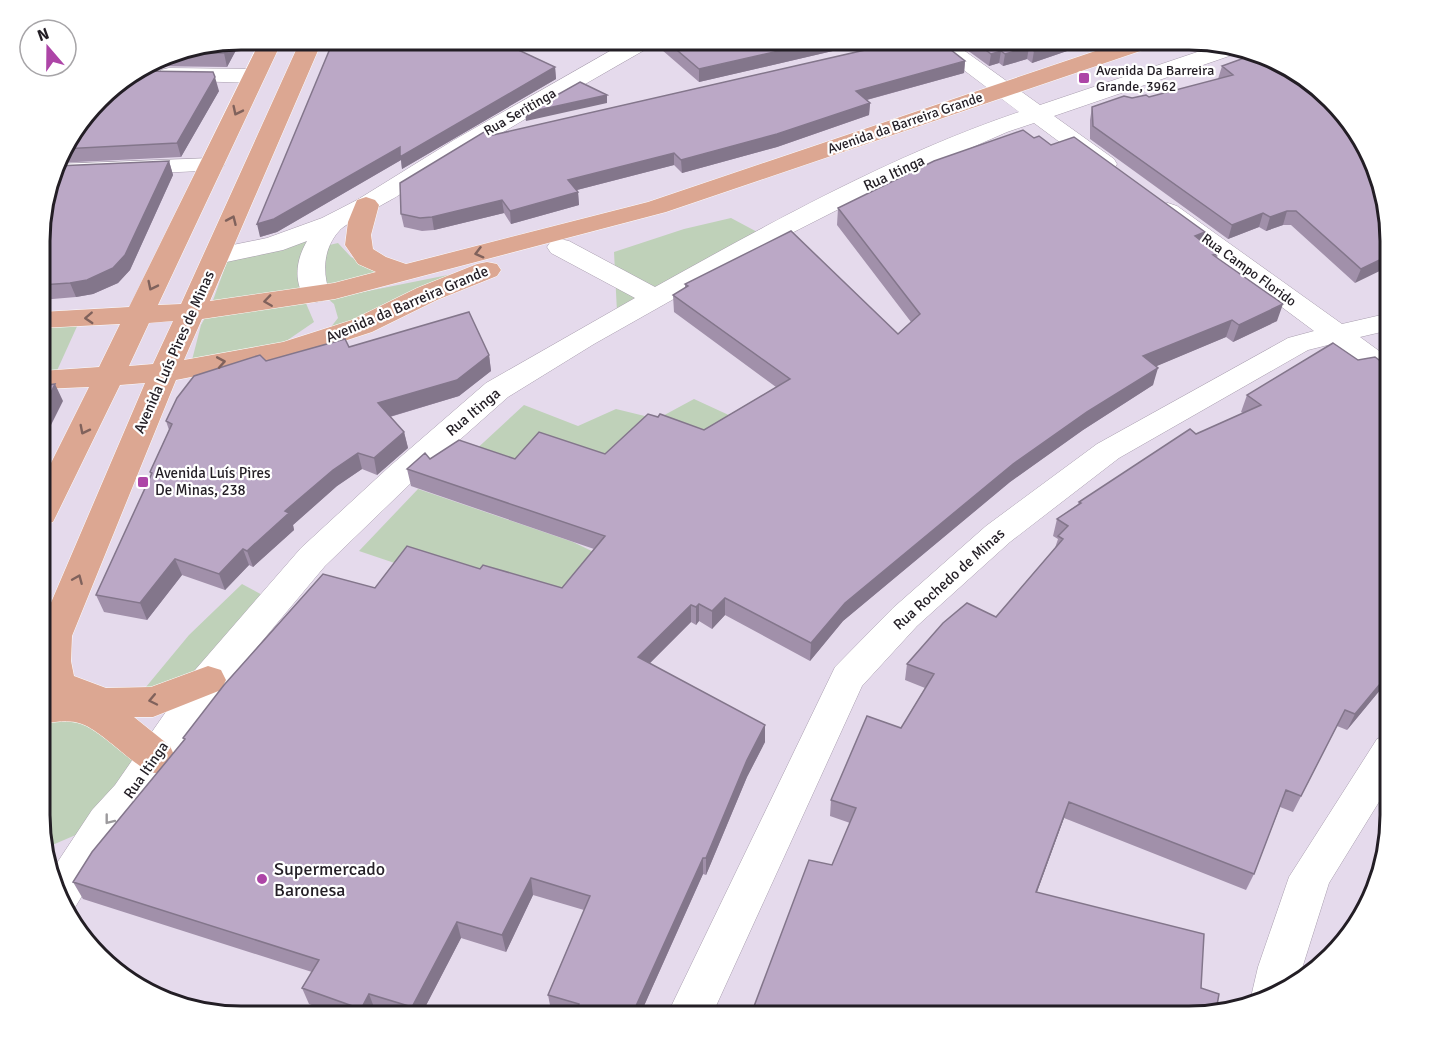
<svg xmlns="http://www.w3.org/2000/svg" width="1429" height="1056" font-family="Signika,sans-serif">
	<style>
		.green { fill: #bfd1b9 }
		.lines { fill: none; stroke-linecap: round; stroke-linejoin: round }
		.minor-casing { stroke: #a89dae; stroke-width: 1 }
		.major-casing { stroke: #fff; stroke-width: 1 }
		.minor { fill: #fff; fill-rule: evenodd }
		.major { fill: #dca792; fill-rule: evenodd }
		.wall { fill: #a190aa }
		.shaded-wall { fill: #83768b }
		.building { fill: #bba8c6; stroke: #83768b; stroke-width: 1.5 }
		.oneway { stroke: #80625c }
		.oneway2 { stroke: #9c9a9d }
		.poi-dot { fill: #ad45a7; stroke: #fff; stroke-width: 2 }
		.labels { text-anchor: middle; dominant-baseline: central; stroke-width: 4.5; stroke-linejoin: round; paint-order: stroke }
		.far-poi-label { font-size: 14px; fill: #231e25; stroke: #fff; text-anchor: start }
		.far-street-label { font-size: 14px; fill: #231e25; stroke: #fff }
		.street-label { font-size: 15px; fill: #231e25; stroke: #fff }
		.poi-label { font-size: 15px; fill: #231e25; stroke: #fff; text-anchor: start }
		.near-poi-label { font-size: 18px; fill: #231e25; stroke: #fff; text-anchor: start }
		.rim { fill: none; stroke: #231e25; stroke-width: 3 }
	</style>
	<rect width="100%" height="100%" fill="#e5daec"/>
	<path class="green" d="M 731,218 L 761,234 L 617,312 L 614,252 L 684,229 Z
		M 316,237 L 300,267 L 299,292 L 212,303 L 228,259 Z
		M 338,243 L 351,257 L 382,274 L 329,292 L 318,258 L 325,246 Z
		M 453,274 L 327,332 L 338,318 L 334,304 L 328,299 Z
		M 305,301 L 314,322 L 279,346 L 192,360 L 201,325 L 207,314 Z
		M 79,322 L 55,375 L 41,375 L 41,325 Z
		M 694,399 L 746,423 L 596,468 L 518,476 L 471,454 L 524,405 L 578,426 L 616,409 L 657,419 Z
		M 418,489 L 573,542 L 604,557 L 554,617 L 359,551 Z
		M 242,584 L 270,599 L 204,674 L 141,693 L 189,635 Z
		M 85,719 L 144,750 L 106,822 L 43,849 L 41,841 L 41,727 L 54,721 Z"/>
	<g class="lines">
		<defs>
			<path id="minor" d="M 631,39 L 658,39 L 655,44 C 569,93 483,143 399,195 C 387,203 346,223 340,230 C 323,248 322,272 330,294 L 326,300 L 316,302 L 306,300 C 293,281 296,260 307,241 L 283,250 L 217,264 L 208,262 L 204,256 L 208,250 L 267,238 L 322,218 L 357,200 L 454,140 Z
				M 923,39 L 948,39 L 1040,105 L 1221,44 L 1243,49 L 1241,52 L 1054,116 L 1114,159 L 1117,164 L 1114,169 L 1105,171 L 1096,169 L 1034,123 L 1007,132 L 886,185 L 780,239 L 594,344 L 508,397 L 411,483 L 325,566 L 221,690 L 143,809 L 120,834 L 74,909 L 65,912 L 51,872 L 92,810 L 115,785 L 195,670 L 301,548 L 389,467 L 486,383 L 635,298 L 551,253 L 547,247 L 551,241 L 560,239 L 569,241 L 655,287 C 772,222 892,155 1019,112 Z
				M 169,68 L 254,69 L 262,71 L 265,76 L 262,81 L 254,83 L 161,80 L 158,75 L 161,70 Z
				M 212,158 L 221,160 L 224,165 L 221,170 L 52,178 L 56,164 Z
				M 1168,203 L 1177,206 L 1342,324 L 1390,313 L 1390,330 L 1360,337 L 1390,359 L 1390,382 L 1380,380 L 1332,344 L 1308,350 L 1119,458 L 1010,542 L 917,626 L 862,686 L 711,1017 L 666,1017 L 835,667 L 893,608 L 986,526 L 1097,444 L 1288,338 L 1314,331 L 1159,216 L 1155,211 L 1159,206 Z
				M 1390,735 L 1390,784 L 1329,883 L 1299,978 L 1278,996 L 1253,1002 L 1251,997 L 1258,967 L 1289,877 L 1377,739 Z"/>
			<path id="major" d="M 261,39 L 283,39 L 158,305 L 181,304 L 301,39 L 323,39 L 210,301 L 334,283 L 376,272 L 358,264 L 345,245 L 348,222 L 357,200 L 366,197 L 375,200 L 379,205 L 371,235 L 373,249 L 386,257 L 406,264 L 648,202 L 1131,39 L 1164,39 L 1161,44 L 666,212 L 335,299 L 202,319 L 184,360 L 283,342 L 352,320 L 417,288 L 477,264 L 487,262 L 497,264 L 501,270 L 497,276 L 437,300 L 372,332 L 298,356 L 176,380 L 72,636 L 71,661 L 74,676 L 106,688 L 151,687 L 208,666 L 221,670 L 226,680 L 221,690 L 153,717 L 134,717 L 170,746 L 175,757 L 170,768 C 166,769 160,773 156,773 C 140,773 104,732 82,724 C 69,719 54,722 41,724 L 41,694 L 43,694 L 41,689 L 41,626 L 145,383 L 120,385 L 57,514 L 53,522 L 41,525 L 41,483 L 89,387 L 41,389 L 41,371 L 99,367 L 120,324 L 41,328 L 41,312 L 129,307 ZM 173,321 L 153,364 L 129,366 L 149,323 Z"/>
		</defs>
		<use href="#minor" class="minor-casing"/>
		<use href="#major" class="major-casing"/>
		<use href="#minor" class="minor"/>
		<use href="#major" class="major"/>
	</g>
	<path class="wall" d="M 242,39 L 227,67 L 145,66 L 164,54 Z
		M 334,39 L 613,39 L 606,44 L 510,46 L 555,67 L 556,79 L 402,169 L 401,160 L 277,232 L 260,237 Z
		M 658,39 L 937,39 L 965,61 L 964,73 L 867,100 L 870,103 L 869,115 L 777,147 L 682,173 L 674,165 L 577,190 L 578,192 L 579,205 L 511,224 L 504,213 L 434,230 L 422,231 L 404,227 L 401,214 L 493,135 L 878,47 L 878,46 L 867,43 L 699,82 L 662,50 L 658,43 Z
		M 952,39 L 1102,39 L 1032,63 L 1027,59 L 1003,66 L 999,63 L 989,66 Z
		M 1258,53 L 1390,228 L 1355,283 L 1291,225 L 1283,225 L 1266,231 L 1259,227 L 1228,239 L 1090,139 L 1090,120 L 1092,107 L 1132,98 L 1149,97 L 1218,79 L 1222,66 Z
		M 108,89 L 219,91 L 181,157 L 56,163 L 60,151 Z
		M 1034,138 L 1202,242 L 1218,254 L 1217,258 L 1277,321 L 1233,342 L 1226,337 L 1156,366 L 1153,385 L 1083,430 L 1010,482 L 843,621 L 810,661 L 725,615 L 712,629 L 699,621 L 696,625 L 691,622 L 650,663 L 765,742 L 747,777 L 706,875 L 703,874 L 639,1017 L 573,1017 L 551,1010 L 548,995 L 584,910 L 533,895 L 506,952 L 461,938 L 420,1017 L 397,1017 L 375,1010 L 371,1017 L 345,1017 L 309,1004 L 302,988 L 312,972 L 83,899 L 73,882 L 184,740 L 183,738 L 375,588 L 480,569 L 562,588 L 594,549 L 411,486 L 407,469 L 430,459 L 515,459 L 605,454 L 704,430 L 776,387 L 674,312 L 673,295 L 685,288 L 685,284 L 898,334 L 911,322 L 837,225 L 838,208 Z
		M 169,161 L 173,175 L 130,270 L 118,283 L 93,294 L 76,297 L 41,300 L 41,215 Z
		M 349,347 L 489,355 L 491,371 L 459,396 L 390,417 L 404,432 L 408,448 L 377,475 L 362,469 L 337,486 L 293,525 L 294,530 L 253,567 L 249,565 L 225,590 L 182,575 L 147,620 L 104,612 L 96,595 L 151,476 L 150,472 L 169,430 L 166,421 L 266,361 Z
		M 1358,360 L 1390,366 L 1390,678 L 1347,730 L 1337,726 L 1293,812 L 1280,807 L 1254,874 L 1246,890 L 1064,818 L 1037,892 L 1201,988 L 1216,1011 L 832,865 L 850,823 L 830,816 L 831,800 L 901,728 L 925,688 L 905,680 L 907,664 L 996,617 L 1055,548 L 1058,539 L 1053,536 L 1057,519 L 1078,504 L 1079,502 L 1196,434 L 1243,413 L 1241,412 L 1247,395 Z
		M 1384,853 L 1377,884 L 1369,880 Z"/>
	<path class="shaded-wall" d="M 242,39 L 227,67 L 224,53 L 231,41 Z
		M 606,39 L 613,39 L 606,44 Z
		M 831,39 L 868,39 L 867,43 L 699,82 L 699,69 Z
		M 1069,39 L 1102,39 L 1032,63 L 1034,51 Z
		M 1029,47 L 1027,59 L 1003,66 L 1005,54 Z
		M 1001,51 L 999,63 L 989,66 L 991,54 Z
		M 965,61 L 964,73 L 855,103 L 856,91 Z
		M 555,67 L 556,79 L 402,169 L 401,160 L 277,232 L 260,237 L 257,224 L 400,147 Z
		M 215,77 L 219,91 L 181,157 L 177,143 Z
		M 607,95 L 607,103 L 526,121 L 525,113 Z
		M 870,103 L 869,115 L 777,147 L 682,173 L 681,160 Z
		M 674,153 L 674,165 L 569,192 L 568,180 Z
		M 169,161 L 173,175 L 130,270 L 118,283 L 93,294 L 76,297 L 70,283 Z
		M 578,192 L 579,205 L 511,224 L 510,211 Z
		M 502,200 L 504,213 L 434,230 L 432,217 Z
		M 1287,211 L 1283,225 L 1266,231 L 1270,217 Z
		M 1263,213 L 1259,227 L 1228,239 L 1232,225 Z
		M 1205,232 L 1200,249 L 1195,236 Z
		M 1390,255 L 1390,266 L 1355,283 L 1361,269 Z
		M 1283,304 L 1277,321 L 1233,342 L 1239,325 Z
		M 1232,320 L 1226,337 L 1138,374 L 1143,356 Z
		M 489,355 L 491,371 L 459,396 L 382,419 L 378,403 Z
		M 1158,368 L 1153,385 L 1083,430 L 1010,482 L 843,621 L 810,661 L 811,643 L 845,603 L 1013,464 L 1087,412 Z
		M 55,384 L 63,401 L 41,445 L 41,413 Z
		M 404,432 L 408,448 L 377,475 L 374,458 Z
		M 358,453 L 362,469 L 337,486 L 293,525 L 294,530 L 253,567 L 247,551 L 285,511 L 333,470 Z
		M 243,549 L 249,565 L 225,590 L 219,574 Z
		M 175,559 L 182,575 L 147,620 L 140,603 Z
		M 725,598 L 725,615 L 712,629 L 712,611 Z
		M 699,604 L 699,621 L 696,625 L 696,607 Z
		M 691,605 L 691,622 L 639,674 L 638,657 Z
		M 1390,672 L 1390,678 L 1347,730 L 1355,714 Z
		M 765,725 L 765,742 L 747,777 L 706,875 L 706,858 L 747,760 Z
		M 1069,802 L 1064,818 L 1031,908 L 1036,892 Z
		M 703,858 L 703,874 L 639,1017 L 631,1017 Z
		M 531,878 L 533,895 L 506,952 L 502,935 Z
		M 457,922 L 461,938 L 420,1017 L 415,1017 L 412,1007 Z
		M 369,994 L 375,1010 L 371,1017 L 364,1017 L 361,1009 Z"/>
	<path class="building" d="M 334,39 L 495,39 L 555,67 L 400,157 L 400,147 L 274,219 L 257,224 Z
		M 664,39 L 831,39 L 699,69 Z
		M 881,39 L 937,39 L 965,61 L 856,91 L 870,103 L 777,134 L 681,160 L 674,153 L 568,180 L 578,192 L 510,211 L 502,200 L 432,217 L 420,218 L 401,214 L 400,183 L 484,132 L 493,135 L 878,47 L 882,41 Z
		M 971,39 L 1069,39 L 1034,51 L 1029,47 L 1005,54 L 1001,51 L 991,54 Z
		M 231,41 L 224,53 L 171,53 Z
		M 1258,53 L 1265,54 L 1311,81 L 1369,151 L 1390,228 L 1390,255 L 1361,269 L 1296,211 L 1287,211 L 1270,217 L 1263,213 L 1232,225 L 1093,126 L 1092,107 L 1124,96 L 1132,98 L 1146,95 L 1149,97 L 1233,75 L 1222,66 Z
		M 137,71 L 213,72 L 215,77 L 177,143 L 62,149 L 108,89 Z
		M 580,82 L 607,95 L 525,113 Z
		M 1023,130 L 1034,138 L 1039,136 L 1051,145 L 1074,137 L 1205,232 L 1195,236 L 1218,254 L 1213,255 L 1283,304 L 1239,325 L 1232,320 L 1143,356 L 1158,368 L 1087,412 L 1013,464 L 845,603 L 811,643 L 725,598 L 712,611 L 699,604 L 696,607 L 691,605 L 638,657 L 765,725 L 747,760 L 706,858 L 703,858 L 631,1017 L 574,1017 L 579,1004 L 548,995 L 590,896 L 531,878 L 502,935 L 457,922 L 412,1007 L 369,994 L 361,1009 L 302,988 L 319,960 L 73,882 L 92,852 L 185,739 L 183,738 L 224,685 L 323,574 L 375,588 L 407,546 L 480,569 L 483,565 L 562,588 L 605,536 L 407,469 L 425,453 L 430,459 L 459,440 L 515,459 L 539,432 L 605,454 L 648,414 L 658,417 L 660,414 L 704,430 L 790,379 L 673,295 L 688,286 L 685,284 L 791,231 L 898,334 L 920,314 L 838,208 L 934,161 Z
		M 169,161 L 125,255 L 113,268 L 87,280 L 70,283 L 41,285 L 41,215 L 56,166 Z
		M 469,312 L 489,355 L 457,380 L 378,403 L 404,432 L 374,458 L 358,453 L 333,470 L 285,511 L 289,513 L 247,551 L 243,549 L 219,574 L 175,559 L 140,603 L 96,595 L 152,473 L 150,472 L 172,424 L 166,421 L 177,398 L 194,376 L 260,355 L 266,361 L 345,339 L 349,347 Z
		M 1333,343 L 1358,360 L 1375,357 L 1386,365 L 1390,366 L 1390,672 L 1355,714 L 1345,710 L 1301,796 L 1286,790 L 1254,874 L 1069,802 L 1036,892 L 1204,934 L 1201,988 L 1219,994 L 1216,1011 L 1188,1017 L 750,1017 L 809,860 L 832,865 L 856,808 L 831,800 L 867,716 L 901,728 L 934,674 L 907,664 L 943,623 L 967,603 L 996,617 L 1063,539 L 1058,536 L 1068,526 L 1057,519 L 1081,503 L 1079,502 L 1190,429 L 1196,434 L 1261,405 L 1247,395 Z
		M 55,384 L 41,413 L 41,386 Z"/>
	<defs><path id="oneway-chevron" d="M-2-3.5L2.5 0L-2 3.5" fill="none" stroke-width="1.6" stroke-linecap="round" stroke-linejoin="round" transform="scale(1.5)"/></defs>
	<g class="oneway">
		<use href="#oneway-chevron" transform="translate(237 111) rotate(116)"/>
		<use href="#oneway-chevron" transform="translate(232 220) rotate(-66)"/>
		<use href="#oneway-chevron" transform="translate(479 253) rotate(165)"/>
		<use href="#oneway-chevron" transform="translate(152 286) rotate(116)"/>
		<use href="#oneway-chevron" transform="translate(268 301) rotate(172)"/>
		<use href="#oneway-chevron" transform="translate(89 318) rotate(177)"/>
		<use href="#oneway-chevron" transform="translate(221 362) rotate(-10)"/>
		<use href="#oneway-chevron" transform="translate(84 430) rotate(117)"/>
		<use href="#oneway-chevron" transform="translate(78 579) rotate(-67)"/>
		<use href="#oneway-chevron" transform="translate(153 700) rotate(168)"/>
	</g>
	<use class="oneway2" href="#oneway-chevron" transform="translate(109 820) rotate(128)"/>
	<g class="poi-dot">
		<rect x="1078" y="72" width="12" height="12" rx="3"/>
		<rect x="137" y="476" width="12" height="12" rx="3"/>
		<circle cx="262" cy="879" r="6"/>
	</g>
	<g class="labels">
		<g class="far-poi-label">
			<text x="1096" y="70">Avenida Da Barreira<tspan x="1096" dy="16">Grande, 3962</tspan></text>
		</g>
		<g class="far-street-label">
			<text transform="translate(520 112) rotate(-30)">Rua Seritinga</text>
			<text transform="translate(905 123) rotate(-19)">Avenida da Barreira Grande</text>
			<text transform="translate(1249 270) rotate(36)">Rua Campo Florido</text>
		</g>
		<g class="street-label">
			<text transform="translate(894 173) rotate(-25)">Rua Itinga</text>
			<text transform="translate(407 304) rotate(-23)">Avenida da Barreira Grande</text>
			<text transform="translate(174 352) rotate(-66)">Avenida Luís Pires de Minas</text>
			<text transform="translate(473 412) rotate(-40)">Rua Itinga</text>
			<text transform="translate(949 579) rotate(-42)">Rua Rochedo de Minas</text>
			<text transform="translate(146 770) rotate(-55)">Rua Itinga</text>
		</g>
		<g class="poi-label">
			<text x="155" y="473">Avenida Luís Pires<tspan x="155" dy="17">De Minas, 238</tspan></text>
		</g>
		<g class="near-poi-label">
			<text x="274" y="869">Supermercado<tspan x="274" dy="21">Baronesa</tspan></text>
		</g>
	</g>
	<path d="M0 0H1429V1056H0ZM241 50H1189A191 191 0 0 1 1380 241V815A191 191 0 0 1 1189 1006H241A191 191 0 0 1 50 815V241A191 191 0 0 1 241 50Z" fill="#fff" fill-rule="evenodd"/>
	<path class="rim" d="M241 50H1189A191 191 0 0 1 1380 241V815A191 191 0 0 1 1189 1006H241A191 191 0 0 1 50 815V241A191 191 0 0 1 241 50Z"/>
	<g transform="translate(48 48) rotate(340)"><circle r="28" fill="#ffffff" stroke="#a7a5a8" stroke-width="1.5"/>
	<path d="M0-4.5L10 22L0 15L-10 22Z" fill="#ad45a7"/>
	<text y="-9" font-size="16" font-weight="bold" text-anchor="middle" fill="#231e25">N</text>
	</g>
</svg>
